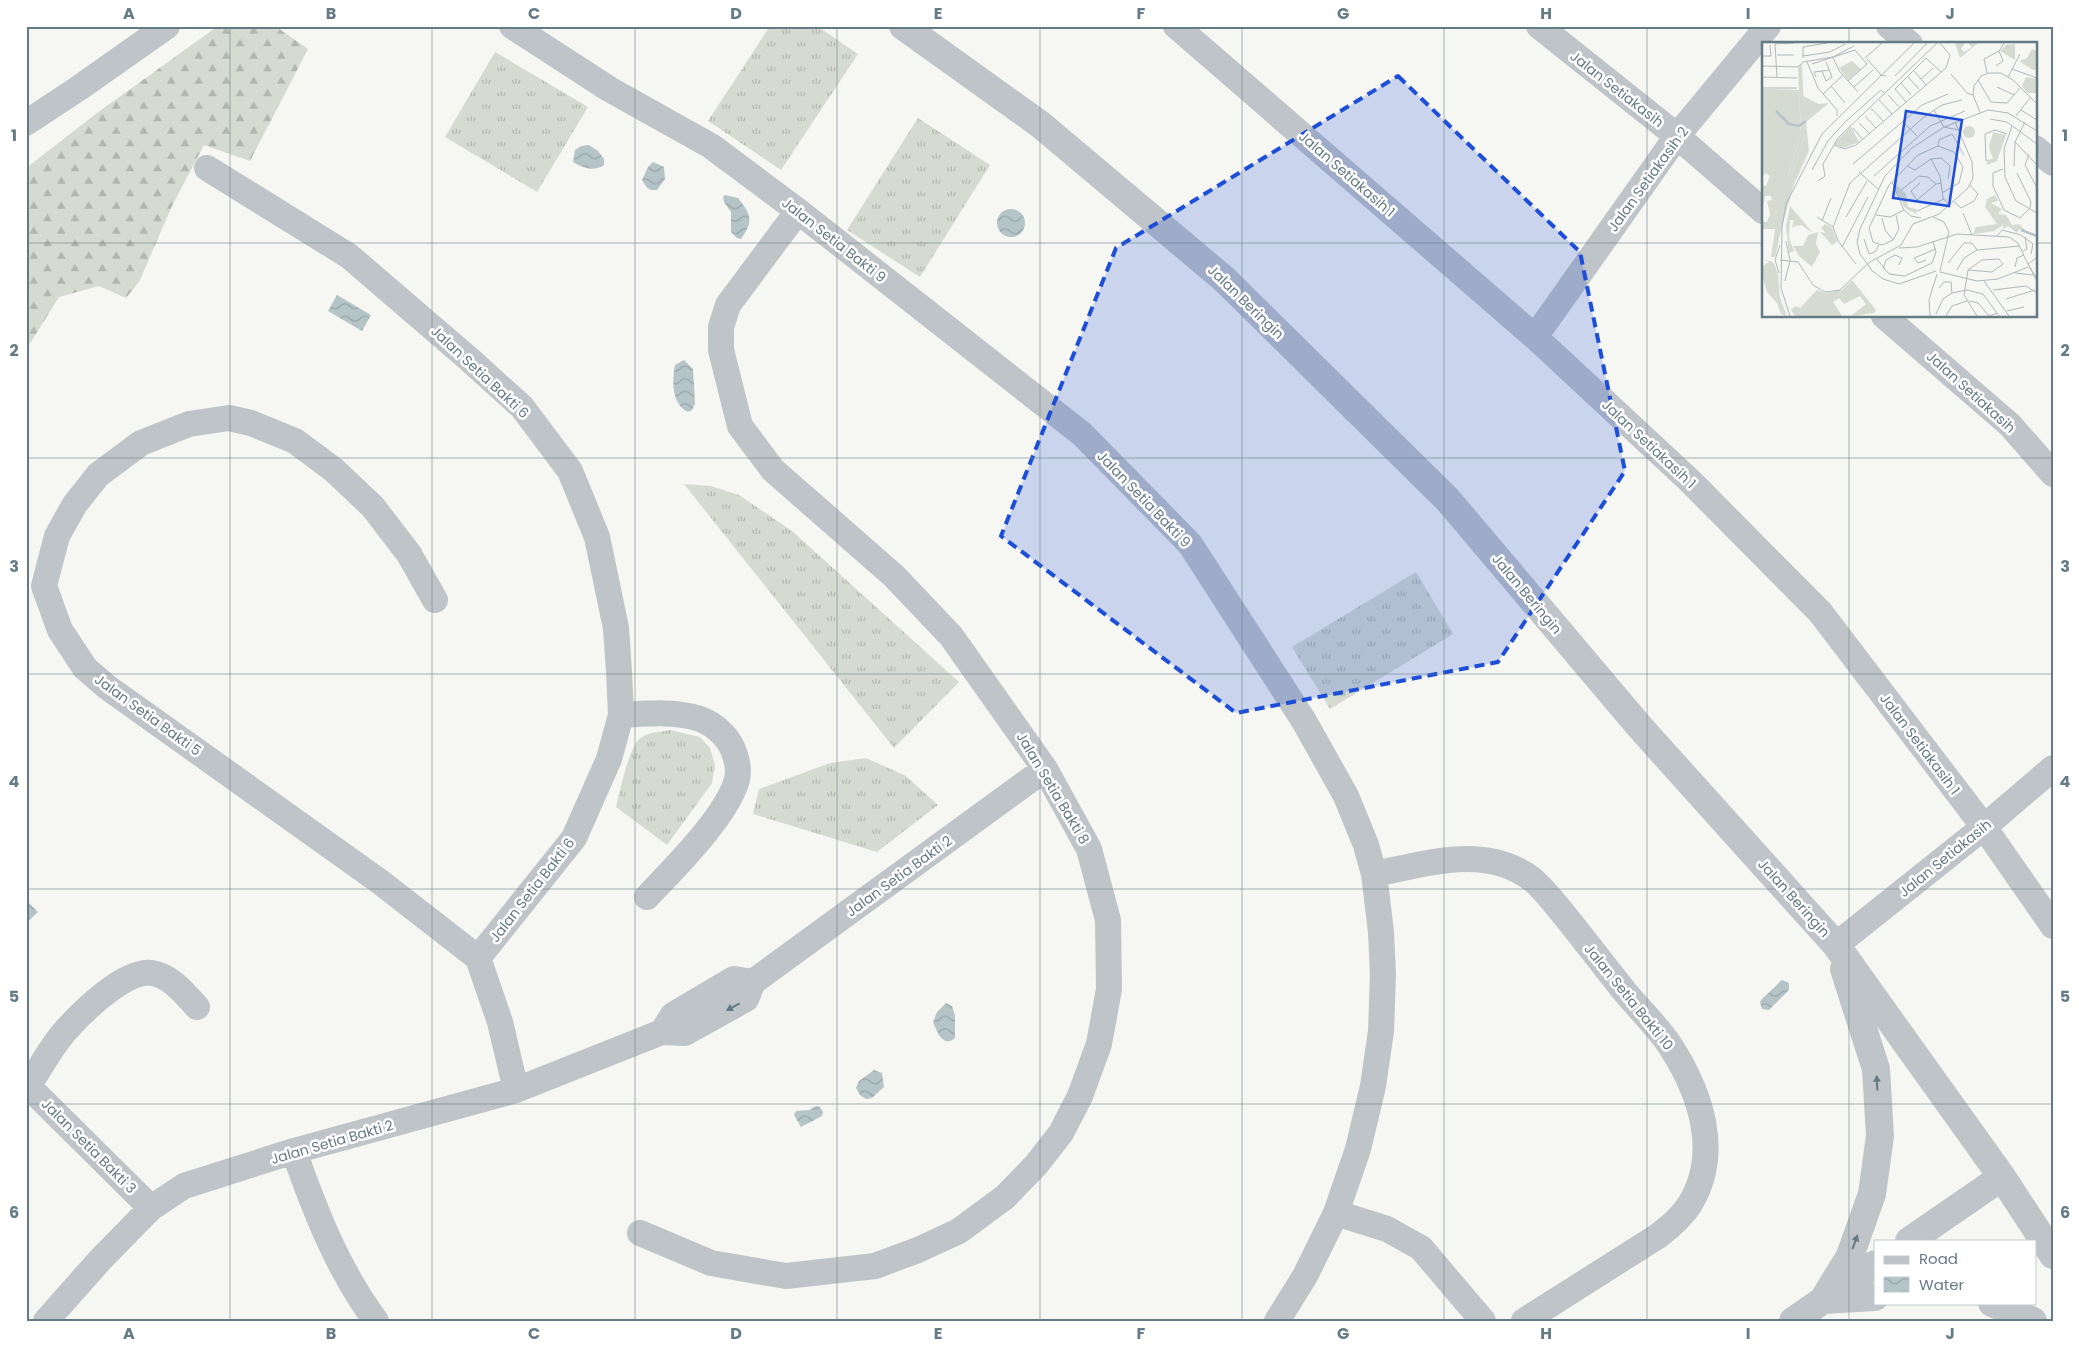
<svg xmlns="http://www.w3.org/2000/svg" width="2079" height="1347" font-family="Poppins,sans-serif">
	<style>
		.grass { fill: url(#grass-tufts) }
		.forest { fill: url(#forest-firs) }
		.water { fill: url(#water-waves) }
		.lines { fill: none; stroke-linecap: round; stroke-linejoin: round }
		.minor { stroke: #bec4c7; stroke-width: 26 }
		.tertiary { stroke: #bec4c7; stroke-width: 28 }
		.oneway { fill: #647a85 }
		.marked { fill: #1d4ed8; fill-opacity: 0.2; stroke: #1d4ed8; stroke-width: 4; stroke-dasharray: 10 6; stroke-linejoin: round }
		.grid { fill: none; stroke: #647a85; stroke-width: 1; stroke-opacity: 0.55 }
		.labels { text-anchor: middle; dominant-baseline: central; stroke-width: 5; stroke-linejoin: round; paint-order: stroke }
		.street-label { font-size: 14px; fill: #647a85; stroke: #fff }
		.inset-river { fill: none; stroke: #b5c5c7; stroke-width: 2.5 }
		.inset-road { fill: none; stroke: #afb9bc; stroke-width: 1 }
		.view { fill: #1d4ed8; fill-opacity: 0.15; stroke: #1d4ed8; stroke-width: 2.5 }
		.inset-edge { fill: none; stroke: #647a85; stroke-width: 2.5 }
		.neatline { fill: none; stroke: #647a85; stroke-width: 2 }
		.grid-label { font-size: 16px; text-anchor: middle; font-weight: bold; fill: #647a85 }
	</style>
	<defs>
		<pattern id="grass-tufts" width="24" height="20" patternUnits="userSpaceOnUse" patternTransform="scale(1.25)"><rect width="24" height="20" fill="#d6dbd1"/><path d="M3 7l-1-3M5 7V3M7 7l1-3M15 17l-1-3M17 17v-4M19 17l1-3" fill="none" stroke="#b1b7af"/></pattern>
		<pattern id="forest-firs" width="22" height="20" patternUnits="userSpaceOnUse" patternTransform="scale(1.25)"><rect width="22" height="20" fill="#d6dbd1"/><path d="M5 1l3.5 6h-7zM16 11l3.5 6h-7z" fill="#b1b7af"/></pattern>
		<pattern id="water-waves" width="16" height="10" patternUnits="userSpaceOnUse" patternTransform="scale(1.25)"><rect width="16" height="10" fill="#b5c5c7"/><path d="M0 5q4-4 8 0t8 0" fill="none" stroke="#97a5a7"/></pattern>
	</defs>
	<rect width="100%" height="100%" fill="#f6f6f2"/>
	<path class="grass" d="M 770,26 L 817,26 L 858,54 L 781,170 L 708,121 Z
		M 495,52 L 588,107 L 537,192 L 445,137 Z
		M 918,118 L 990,165 L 920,277 L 847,230 Z
		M 684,484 L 711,486 L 739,495 L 792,531 L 959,682 L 894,748 Z
		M 1416,572 L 1453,634 L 1330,709 L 1292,647 Z
		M 670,730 L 700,737 L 710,748 L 715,765 L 712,783 L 667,845 L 616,807 C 620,792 629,744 642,737 C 651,732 660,732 670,730 Z
		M 866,758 L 906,776 L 938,805 L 877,852 L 753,814 L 759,789 L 830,763 Z"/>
	<path class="forest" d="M 218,26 L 275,26 L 308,49 L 250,161 L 204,145 L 172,206 L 139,282 L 126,298 L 99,286 L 59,297 L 26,350 L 26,168 L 97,113 Z"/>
	<path class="water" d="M 589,145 L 598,151 L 604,159 L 604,165 C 594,172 583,168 573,162 L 575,150 L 581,146 Z
		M 653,162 L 664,167 L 665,179 L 657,190 C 648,191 646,187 642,180 L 648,167 Z
		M 725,195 L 738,198 C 751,214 754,221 741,239 L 737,238 L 731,232 L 731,212 L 724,202 L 723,197 Z
		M997 223a14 14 0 1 1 28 0a14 14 0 1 1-28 0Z
		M 337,295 L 371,315 L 362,331 L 328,311 Z
		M 684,360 L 693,369 L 694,384 L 695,404 L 692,410 L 688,412 C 671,404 672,380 675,365 Z
		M 26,900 L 38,912 L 26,923 Z
		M 1782,980 L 1789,983 L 1789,990 L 1769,1010 L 1762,1009 L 1760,1002 L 1762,999 Z
		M 946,1003 L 952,1006 L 955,1016 L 955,1038 C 943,1048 937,1032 933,1022 L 937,1012 Z
		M 874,1070 L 882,1073 L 884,1087 L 872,1098 L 866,1099 L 860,1095 L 856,1088 L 859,1081 Z
		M 816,1106 L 820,1107 L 823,1112 L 822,1116 L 801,1127 L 794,1115 L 796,1111 L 809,1110 Z"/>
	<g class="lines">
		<path class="minor" d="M 512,26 L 609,89 L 711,146 L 798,211 L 1082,434 L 1190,544 L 1304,721 L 1346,796 L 1366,845 L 1374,874 L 1381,932 L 1383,975 L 1381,1031 L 1373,1086 L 1358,1149 L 1336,1213 L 1305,1276 L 1277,1321
			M 1176,26 L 1535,337 L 1690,481 L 1820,612 L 1984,827 L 2053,926
			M 1539,26 L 1677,136 L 1763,211
			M 1889,26 L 1910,44
			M 26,123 L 79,88 L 167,26
			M 2035,148 L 2053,163
			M 207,168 L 349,256 L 470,360 L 522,407 L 570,471 L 597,537 L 616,628 L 619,672 L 621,715 L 609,759 L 574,838 L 478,958
			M 1884,316 L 2010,425 L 2053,474
			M 1535,337 L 1677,136 L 1768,26
			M 435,600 L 409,554 L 373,507 L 334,470 L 295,441 L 251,423 L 229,418 L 189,424 L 141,443 L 98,475 L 75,504 L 57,536 L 44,586 L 60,630 L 85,668 L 107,687 L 379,881 L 478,958 L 500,1022 L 516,1090
			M 621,715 C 644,714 671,711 693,717 C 708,720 718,728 727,739 C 735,750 741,769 736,783 C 723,820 675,867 647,897
			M 1374,874 C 1427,864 1486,843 1533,880 C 1540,886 1546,893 1552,900 C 1577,930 1601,962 1625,992 C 1640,1010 1659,1028 1671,1047 C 1701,1094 1721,1153 1690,1204 C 1682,1217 1670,1227 1658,1236 L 1524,1321
			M 1836,945 L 1984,827 L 2053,768
			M 662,1032 L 673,1015 L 734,979 L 753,982
			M 26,1084 L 151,1208
			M 28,1086 C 41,1067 52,1045 67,1029 C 83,1011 126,969 152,973 C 171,976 185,994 197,1007
			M 294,1151 C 315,1211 338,1270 376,1321
			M 1336,1213 L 1387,1229 L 1421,1248 L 1483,1321
			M 640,1233 L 711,1263 L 786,1276 L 875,1266 L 918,1250 L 959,1231 L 1005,1197 L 1036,1165 L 1061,1133 L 1080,1096 L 1099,1044 L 1109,989 L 1108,920 L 1089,849 L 1045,769 L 951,636 L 894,576 L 773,470 L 740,426 L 721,350 L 721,327 L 728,305 L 798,211
			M 46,1321 L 100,1260 L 151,1208 L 184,1186 L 294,1151 L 516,1090 L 662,1032 L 685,1033 L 746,999 L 753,982 L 1045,769"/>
		<path class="tertiary" d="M 903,26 L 1041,125 L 1224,279 L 1448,500 L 1639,726 L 1836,945 L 2002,1177 L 2053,1255
			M 1909,1241 L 2002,1177
			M 1823,1300 L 1850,1256 L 1872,1194 L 1880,1136 L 1876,1069 L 1844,969
			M 1823,1300 L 1875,1297
			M 1992,1303 L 2033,1321
			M 1793,1321 L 1875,1264"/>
	</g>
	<defs><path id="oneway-solid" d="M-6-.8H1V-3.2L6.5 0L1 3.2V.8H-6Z" transform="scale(1.25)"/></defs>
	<g class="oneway">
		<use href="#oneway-solid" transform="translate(733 1007) rotate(151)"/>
		<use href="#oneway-solid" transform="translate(1877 1083) rotate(-93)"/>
		<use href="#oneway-solid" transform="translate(1855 1242) rotate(-70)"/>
	</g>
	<path class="marked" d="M 1398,76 L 1580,252 L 1625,471 L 1498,662 L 1236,713 L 1001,536 L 1116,248 Z"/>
	<path class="grid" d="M 230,26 L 230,1321M 432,26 L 432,1321M 635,26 L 635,1321M 837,26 L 837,1321M 1040,26 L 1040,1321M 1242,26 L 1242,1321M 1444,26 L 1444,1321M 1647,26 L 1647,1321M 1849,26 L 1849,44M 26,243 L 1763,243M 2035,243 L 2053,243M 1849,316 L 1849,1321M 26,458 L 2053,458M 26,674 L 2053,674M 26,889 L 2053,889M 26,1104 L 2053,1104"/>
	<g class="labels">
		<g class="street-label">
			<text transform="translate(1617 89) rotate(38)">Jalan Setiakasih</text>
			<text transform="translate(1347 174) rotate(41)">Jalan Setiakasih 1</text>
			<text transform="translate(1648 179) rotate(-54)">Jalan Setiakasih 2</text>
			<text transform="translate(834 240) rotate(38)">Jalan Setia Bakti 9</text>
			<text transform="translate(1246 302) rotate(44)">Jalan Beringin</text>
			<text transform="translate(480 372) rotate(43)">Jalan Setia Bakti 6</text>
			<text transform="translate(1971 392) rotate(42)">Jalan Setiakasih</text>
			<text transform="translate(1649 444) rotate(43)">Jalan Setiakasih 1</text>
			<text transform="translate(1144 499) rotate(46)">Jalan Setia Bakti 9</text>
			<text transform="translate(1527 594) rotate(50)">Jalan Beringin</text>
			<text transform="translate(148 715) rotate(36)">Jalan Setia Bakti 5</text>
			<text transform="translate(1920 744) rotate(53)">Jalan Setiakasih 1</text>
			<text transform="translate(1053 788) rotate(59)">Jalan Setia Bakti 8</text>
			<text transform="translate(1945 858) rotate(-39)">Jalan Setiakasih</text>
			<text transform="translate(899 876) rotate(-36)">Jalan Setia Bakti 2</text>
			<text transform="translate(532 890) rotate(-52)">Jalan Setia Bakti 6</text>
			<text transform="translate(1794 898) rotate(48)">Jalan Beringin</text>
			<text transform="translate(1629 997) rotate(51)">Jalan Setia Bakti 10</text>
			<text transform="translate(332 1142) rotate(-16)">Jalan Setia Bakti 2</text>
			<text transform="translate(89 1146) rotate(45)">Jalan Setia Bakti 3</text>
		</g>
	</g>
	<g transform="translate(1762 42)">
		<rect width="275" height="275" fill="#f6f6f2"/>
		<path d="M 40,22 L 43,92 L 23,153 L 20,154 L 39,92 L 36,26 Z" fill="#d6dbd1"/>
		<path d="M 193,1 L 203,1 L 199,7 L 202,10 L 210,5 L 206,1 L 216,1 L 198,16 ZM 253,2 L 253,18 L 238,9 L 244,3 ZM 270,7 L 275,10 L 275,27 L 271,28 L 257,19 L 265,16 ZM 264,35 L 275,37 L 275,51 L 265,51 L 260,44 ZM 0,47 L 37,48 L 39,92 L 20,154 L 23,153 L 43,92 L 41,54 L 57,62 L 67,61 L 44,80 L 47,109 L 21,167 L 16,203 L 13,215 L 9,215 L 13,187 L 0,187 L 0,180 L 5,180 L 8,172 L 5,159 L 10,158 L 9,154 L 3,154 L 0,173 L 0,143 L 4,144 L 8,134 L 3,131 L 0,136 ZM 231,90 L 244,93 L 235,119 L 225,123 L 225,118 L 231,117 L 227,105 ZM 135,143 L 144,152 L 146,165 L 155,167 L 154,172 L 143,166 L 132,145 ZM 233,153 L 236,159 L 229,161 L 240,167 L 236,172 L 244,173 L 250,183 L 257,182 L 264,189 L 257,187 L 255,191 L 246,184 L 241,187 L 241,183 L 232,189 L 211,192 L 214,185 L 235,182 L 223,165 L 225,157 ZM 28,164 L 51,191 L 39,183 L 30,185 L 32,178 L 28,178 L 27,196 L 32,209 L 27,211 L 24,184 ZM 63,182 L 70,186 L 75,200 L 70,203 L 58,190 L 64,191 L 59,186 ZM 2,217 L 11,220 L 16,231 L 18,256 L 25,274 L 19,272 L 15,261 L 5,250 L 0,233 L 1,224 L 7,220 ZM 90,238 L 114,268 L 112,271 L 89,274 L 104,262 L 98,254 L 82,262 L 77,256 L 71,260 L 80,274 L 33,274 L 29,268 L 33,264 L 38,266 L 55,248 L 63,251 L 80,248 Z" fill="#d6dbd1"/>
		<path d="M 90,19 L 99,27 L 86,38 L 77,26 ZM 0,47 L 37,48 L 38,64 L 33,58 L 28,61 L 31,67 L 8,79 L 12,86 L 10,105 L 16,120 L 32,141 L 17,196 L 17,132 L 0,131 ZM 89,84 L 97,100 L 82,106 L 72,102 ZM 56,190 L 54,202 L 58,210 L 50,225 L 36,213 L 31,204 L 41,204 L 46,193 Z" fill="#d6dbd1"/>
		<path d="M201 90a6 6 0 1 1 12 0a6 6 0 1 1-12 0Z" fill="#d6dbd1"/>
		<path class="inset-river" d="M 14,69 L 27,82 L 37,84 L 44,79M 259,188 L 275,194"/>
		<path class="inset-road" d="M 15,13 L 32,13M 0,14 L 9,14 L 8,3M 41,14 L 68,10 L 83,2M 41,16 L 41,5 L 65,1M 71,16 L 78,30 L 96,50M 103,16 L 120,1M 105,17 L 119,33 L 124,34M 45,20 L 56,46 L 75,68 L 75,74M 50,22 L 93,8 L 105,22 L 86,39M 0,24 L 36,25 L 41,20 L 71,15 L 92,4M 234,24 L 241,19 L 237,9M 250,27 L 275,36M 60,29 L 64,39 L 70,35 L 64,20M 152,29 L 164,43M 225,31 L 222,17 L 237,9 L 242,1M 189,32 L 205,51 L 211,53M 133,34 L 165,1M 0,35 L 35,36M 15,35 L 13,2 L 32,1M 54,35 L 52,30 L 68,28M 146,35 L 157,47M 246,35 L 258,12M 159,37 L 171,26M 216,38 L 229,60 L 245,61 L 259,45M 139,41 L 149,53M 69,44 L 83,61M 92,45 L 111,28M 235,45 L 252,53M 0,46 L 35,46M 61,52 L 81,33M 126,53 L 138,66M 117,58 L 130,72M 144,60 L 133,47 L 164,16 L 179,30M 109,66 L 122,80M 172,68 L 182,85 L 197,88 L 201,77M 259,68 L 275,78M 218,70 L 211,53 L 212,44 L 219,34 L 227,31 L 239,31 L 251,38 L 275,62M 103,74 L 114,86M 254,74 L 268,56M 228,77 L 245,80 L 275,102M 141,80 L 155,94M 97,81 L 108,92M 250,84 L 242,107 L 243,135 L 254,159 L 275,171M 91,86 L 101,98M 253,100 L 275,123M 72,103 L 83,107 L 94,103 L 184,26 L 188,13 L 178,1M 176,104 L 177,98 L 190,92 L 202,113M 267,112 L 263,123 L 275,146M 169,117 L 178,134 L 181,156 L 187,163M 224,119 L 223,92 L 233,88 L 245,92M 91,122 L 160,63 L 186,52M 145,124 L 153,128 L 169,117 L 179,116 L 188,124 L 186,137M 252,124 L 253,100 L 263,80M 241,127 L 231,131 L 231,144 L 242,168 L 258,176 L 268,166 L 269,160 L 255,131M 50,128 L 66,99 L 82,81 L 119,48 L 123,52M 97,130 L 117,148M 112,134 L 168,84 L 203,69M 56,139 L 63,134 L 61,122 L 76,96 L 175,1M 130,140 L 142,168 L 149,174 L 159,176M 158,141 L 149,149 L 155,158 L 174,142 L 179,141M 139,148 L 157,134 L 166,135 L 174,142M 191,159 L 199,166 L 212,159 L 216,152 L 208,143M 155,169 L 182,157M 201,171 L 210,193M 114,173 L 128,175 L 142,168M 134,173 L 137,187 L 131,198 L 120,203 L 111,200 L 107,186 L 127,143 L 156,113 L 176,104 L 192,110 L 201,125 L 197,141 L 180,151M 55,175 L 71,185M 84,175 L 105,139M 171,175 L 182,180 L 187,190 L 178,229M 120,176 L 123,188 L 131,198M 60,179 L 69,156M 235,194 L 240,188 L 259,193 L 271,202 L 269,212M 102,197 L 107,212 L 113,210 L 117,203M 80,205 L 106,155M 137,206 L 155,205 L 195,192 L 247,195 L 256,201 L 266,222 L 274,216M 261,209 L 265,207 L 263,195M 114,216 L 127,232 L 143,234 L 170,221 L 174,210 L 171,199M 18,218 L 36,220 L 51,243 L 63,250 L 78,248 L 100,227M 164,218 L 156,221 L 152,216 L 174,207M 186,221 L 202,201 L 210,201 L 215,208M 94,222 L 76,199 L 71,185 L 88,141 L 162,75 L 180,63 L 200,58M 253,225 L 255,216 L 262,213M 100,227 L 108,220 L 139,203 L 151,182 L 177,172 L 206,146 L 211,136 L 210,120 L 193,80M 108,227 L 121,237 L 137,242 L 174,229M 109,227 L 98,212 L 95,200 L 98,187 L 123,134 L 150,106 L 182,85 L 226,68 L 246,71 L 275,89M 121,227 L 124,218 L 133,213 L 140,216 L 137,223M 195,228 L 202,216 L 215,208 L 258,204M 206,228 L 230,230 L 241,222 L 237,217 L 220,218 L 206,228 L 202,253 L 215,274M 178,230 L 215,239 L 236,237 L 266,225M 17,231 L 13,218 L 18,203M 253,231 L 271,233M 275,237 L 266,222 L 275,239M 23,239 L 28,218 L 24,199M 222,239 L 247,274M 177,246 L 182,240 L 189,240 L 190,251M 231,248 L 264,244 L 275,251M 244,257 L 273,248M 207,259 L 216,261 L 227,274 L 235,271M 245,269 L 262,265M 174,272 L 181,257 L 190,251 L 205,248 L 221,252 L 237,274M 28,274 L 19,246 L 20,185 L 24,162 L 60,92 L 152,1M 168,274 L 167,258 L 175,232M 184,274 L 190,264 L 205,259"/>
		<path class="view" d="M 144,69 L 200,78 L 187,164 L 131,156 Z"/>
		<rect width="275" height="275" class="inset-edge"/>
	</g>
	<rect width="2079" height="1347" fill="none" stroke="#ffffff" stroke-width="55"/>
	<rect x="1874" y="1240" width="162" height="65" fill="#ffffff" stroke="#c1cace"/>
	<rect x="1884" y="1256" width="25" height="8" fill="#bec4c7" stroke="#c1cace"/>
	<text x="1919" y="1264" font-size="15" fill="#647a85">Road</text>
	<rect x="1884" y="1277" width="25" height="15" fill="url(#water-waves)" stroke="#c1cace"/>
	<text x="1919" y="1290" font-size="15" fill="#647a85">Water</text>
	<rect x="28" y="28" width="2024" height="1292" class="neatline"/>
	<g class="grid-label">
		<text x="129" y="19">A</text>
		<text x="331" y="19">B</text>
		<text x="534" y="19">C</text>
		<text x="736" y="19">D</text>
		<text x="938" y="19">E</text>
		<text x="1141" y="19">F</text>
		<text x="1343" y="19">G</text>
		<text x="1546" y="19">H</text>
		<text x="1748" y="19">I</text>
		<text x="1950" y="19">J</text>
		<text x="14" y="141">1</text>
		<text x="2065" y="141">1</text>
		<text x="14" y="356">2</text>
		<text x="2065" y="356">2</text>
		<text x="14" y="572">3</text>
		<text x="2065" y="572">3</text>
		<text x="14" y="787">4</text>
		<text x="2065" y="787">4</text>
		<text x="14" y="1002">5</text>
		<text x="2065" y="1002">5</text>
		<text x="14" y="1218">6</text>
		<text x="2065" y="1218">6</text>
		<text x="129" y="1339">A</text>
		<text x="331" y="1339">B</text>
		<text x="534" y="1339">C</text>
		<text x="736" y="1339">D</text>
		<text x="938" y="1339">E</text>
		<text x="1141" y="1339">F</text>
		<text x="1343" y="1339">G</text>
		<text x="1546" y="1339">H</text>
		<text x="1748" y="1339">I</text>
		<text x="1950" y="1339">J</text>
	</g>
</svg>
